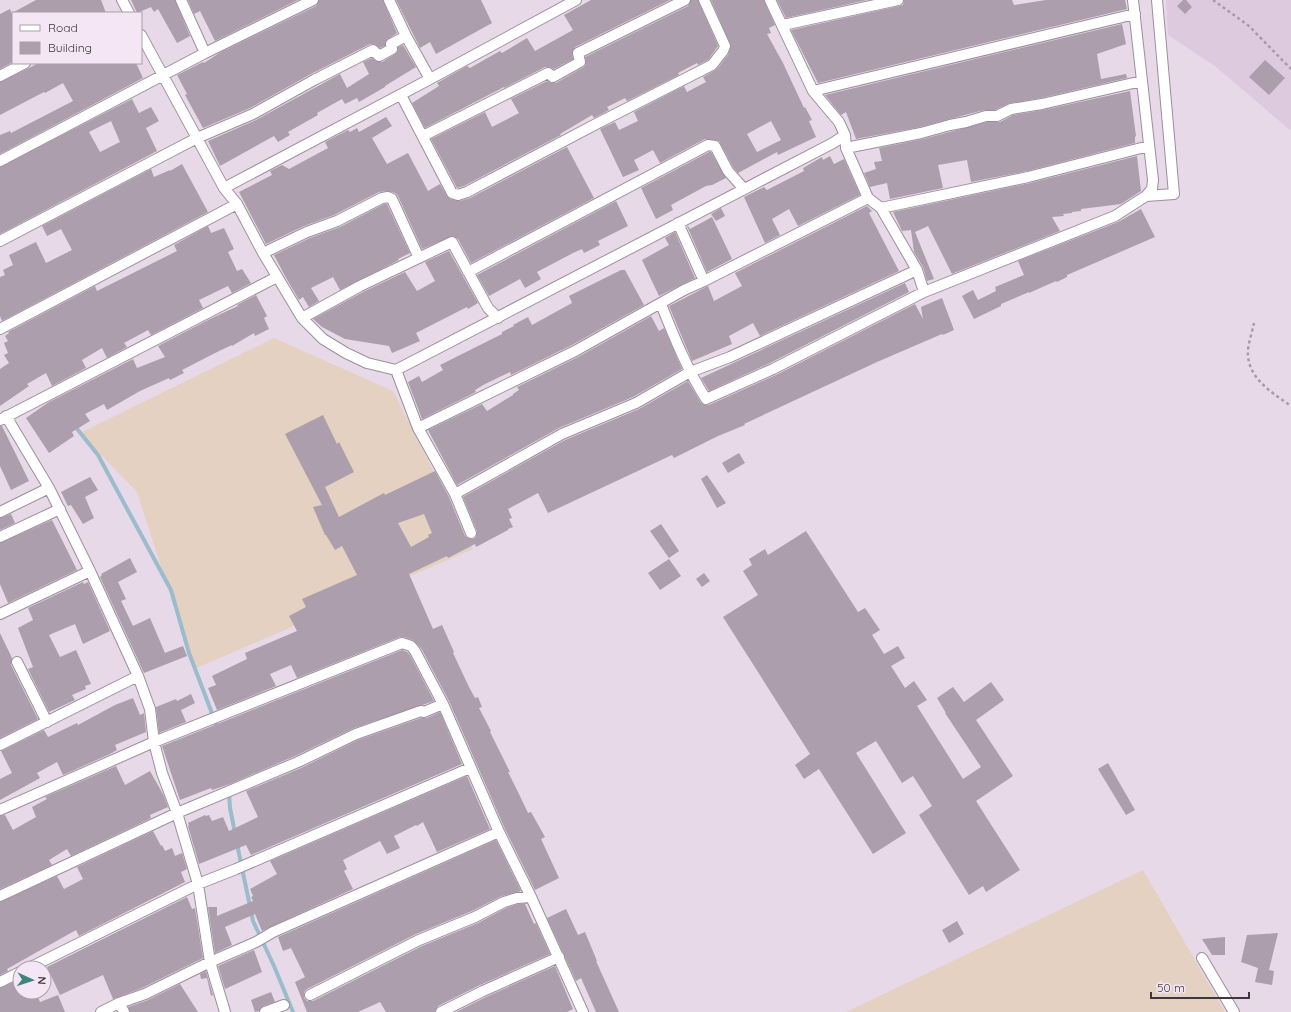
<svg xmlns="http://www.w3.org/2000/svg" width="1291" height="1012" font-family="Quicksand,sans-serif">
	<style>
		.built { fill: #decadf }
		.industrial { fill: #e4d1c1 }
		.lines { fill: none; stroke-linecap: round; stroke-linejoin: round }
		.stream { stroke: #9abccd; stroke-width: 4 }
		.building { fill: #ac9eac; fill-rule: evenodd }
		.minor-casing { stroke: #9c8f9d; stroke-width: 12 }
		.path { stroke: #a69ba6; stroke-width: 2.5; stroke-dasharray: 3 3; stroke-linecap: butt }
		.minor { stroke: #fff; stroke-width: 10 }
	</style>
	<rect width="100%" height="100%" fill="#e7d9e8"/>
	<path class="built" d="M 1166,0 L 1291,0 L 1291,131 L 1215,66 L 1168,35 Z"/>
	<path class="industrial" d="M 274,338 L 393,391 L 473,549 L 194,669 L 137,492 L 80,433 Z
		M 1143,870 L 1225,1012 L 846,1012 Z"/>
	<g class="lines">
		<path class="stream" d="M 74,425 L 98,455 L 171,590 L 189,653 L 218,729
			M 229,793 L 230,808 L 235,833
			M 237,844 L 253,921 L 274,966 L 293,1012"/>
	</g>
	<path class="building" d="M 36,0 L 101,0 L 106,13 L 12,13 Z
		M 131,0 L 175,0 L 190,36 L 177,43 L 158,9 L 154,12 L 151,7 L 137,13 Z
		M 188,0 L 298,0 L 215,41 L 200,11 L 194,14 Z
		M 319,0 L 383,0 L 397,33 L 388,39 L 385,42 L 385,46 L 380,48 L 374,44 L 370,44 L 311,74 L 250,108 L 203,128 L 185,95 L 187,94 L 177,75 L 203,62 L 204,63 L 221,52 L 316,6 Z
		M 396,0 L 481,0 L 492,23 L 436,54 L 430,42 L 420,48 Z
		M 591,0 L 670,0 L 575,47 L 572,52 L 573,59 L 554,69 L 549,67 L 545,67 L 504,88 L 504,87 L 425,128 L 412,103 L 439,86 L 437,83 L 467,66 L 470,68 L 500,51 L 502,53 L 527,38 L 535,51 L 573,30 L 564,15 Z
		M 691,0 L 698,0 L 718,46 L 708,60 L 698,65 L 697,63 L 678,73 L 679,75 L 627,101 L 625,98 L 607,107 L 609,110 L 594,118 L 592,115 L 560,134 L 561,135 L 464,186 L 457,188 L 431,139 L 485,112 L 492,127 L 519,113 L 511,99 L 547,81 L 552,83 L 556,83 L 584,67 L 586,64 L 585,57 L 688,6 Z
		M 711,0 L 764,0 L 775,25 L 769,28 L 771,33 L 767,34 L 783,63 L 804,108 L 805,107 L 812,120 L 809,121 L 816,137 L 778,155 L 777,152 L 738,173 L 733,167 L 719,141 L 705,139 L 660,163 L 653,150 L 634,160 L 639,170 L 623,177 L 600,129 L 615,122 L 619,130 L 638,121 L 634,112 L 684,86 L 687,92 L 706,82 L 703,77 L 717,69 L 728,55 L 731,46 ZM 771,121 L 781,140 L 757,152 L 747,134 Z
		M 777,0 L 867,0 L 786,18 Z
		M 904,0 L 1012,0 L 1014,5 L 1046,0 L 1125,0 L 1127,9 L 818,83 L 791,30 L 899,6 L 903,5 Z
		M 1183,0 L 1186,0 L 1192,7 L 1185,14 L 1177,6 Z
		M 10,9 L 13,17 L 13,62 L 0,69 L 0,14 Z
		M 1122,24 L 1126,44 L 1097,54 L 1101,79 L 1126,74 L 1127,78 L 1041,98 L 1010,103 L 995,110 L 984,110 L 920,127 L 856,139 L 846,112 L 841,115 L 825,95 Z
		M 403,45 L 416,67 L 385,86 L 385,87 L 359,102 L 357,98 L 345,104 L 342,99 L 317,113 L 318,115 L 288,132 L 290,135 L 278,142 L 274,136 L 220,166 L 208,141 L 256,120 L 340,74 L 347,88 L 369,74 L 363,62 L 372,58 L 378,62 L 382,62 L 395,54 L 398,51 L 398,47 Z
		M 1265,60 L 1285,78 L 1269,95 L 1249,77 Z
		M 39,63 L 136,63 L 143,78 L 0,154 L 0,135 L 10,131 L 11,133 L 73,101 L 63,83 L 45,93 L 44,92 L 0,115 L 0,82 Z
		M 1130,91 L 1136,136 L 1135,137 L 1135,143 L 1027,171 L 971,182 L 967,160 L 938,165 L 943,188 L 890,199 L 887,183 L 870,187 L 864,173 L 876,169 L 874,162 L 882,161 L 879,148 L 923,139 L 987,122 L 1000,122 L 1013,115 L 1043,110 Z
		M 132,99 L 139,113 L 151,107 L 159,121 L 146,128 L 157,151 L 0,234 L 0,167 ZM 111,121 L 120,142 L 100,152 L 89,132 Z
		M 386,117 L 392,126 L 372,138 L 387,164 L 408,153 L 428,191 L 440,184 L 447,196 L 450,199 L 460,201 L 470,198 L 567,147 L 594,198 L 471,263 L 458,239 L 453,236 L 422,249 L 398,196 L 395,193 L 387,191 L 379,192 L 334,215 L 304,226 L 266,244 L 239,192 L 272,175 L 270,171 L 282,165 L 289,169 L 328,148 L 325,142 L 348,130 L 350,132 L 357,128 L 359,132 Z
		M 709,152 L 711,152 L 726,178 L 712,185 L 706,186 L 671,205 L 673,210 L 656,219 L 641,188 Z
		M 830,156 L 834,164 L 844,159 L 860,195 L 798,226 L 789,209 L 772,219 L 780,235 L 765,243 L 744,197 L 764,187 L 767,190 L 804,171 L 803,168 L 822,157 L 823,160 Z
		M 1137,156 L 1141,191 L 1121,204 L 1081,209 L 1081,211 L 1072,212 L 1072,213 L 1063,214 L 1064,216 L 1052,217 L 1060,231 L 954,273 L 952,274 L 928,226 L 915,232 L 934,279 L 927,281 L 923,267 L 914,252 L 911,230 L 902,231 L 893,212 L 1030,183 Z
		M 182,164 L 208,212 L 2,321 L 0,316 L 0,277 L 5,275 L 3,270 L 13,265 L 9,255 L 36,242 L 46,263 L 72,250 L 61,229 L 47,236 L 42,226 L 151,169 L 154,177 L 170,170 L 170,171 Z
		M 616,201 L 628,226 L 598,241 L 600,245 L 584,253 L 582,249 L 573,253 L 537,272 L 541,279 L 525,288 L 520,279 L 489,296 L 477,275 Z
		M 384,204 L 387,204 L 410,253 L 398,259 L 399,260 L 340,290 L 333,277 L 311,288 L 319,301 L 309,307 L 303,297 L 299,300 L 285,276 L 274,255 L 310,238 L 340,227 Z
		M 867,206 L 872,211 L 869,213 L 899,271 L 760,336 L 753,323 L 729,336 L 732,344 L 692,361 L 669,306 L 708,286 L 714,301 L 742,286 L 735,273 Z
		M 721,208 L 725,216 L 716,221 L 711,214 Z
		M 1141,209 L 1155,237 L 1067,275 L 1067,277 L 1057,282 L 1056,281 L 1029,293 L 1029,292 L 1001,304 L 1001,306 L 974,319 L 962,296 L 973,290 L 978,300 L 996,291 L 995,287 L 1024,275 L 1018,261 L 1118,222 Z
		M 712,217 L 732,259 L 707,272 L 687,226 L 688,226 L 690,229 Z
		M 208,226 L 211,233 L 224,228 L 234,249 L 228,252 L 237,271 L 242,269 L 251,283 L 232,293 L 228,286 L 199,300 L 203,308 L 151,335 L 148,330 L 124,343 L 127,347 L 107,358 L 102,348 L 82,360 L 86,368 L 52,386 L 46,373 L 27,384 L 29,386 L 0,406 L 0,369 L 9,363 L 4,355 L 8,353 L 4,343 L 8,341 L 5,336 L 9,333 L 8,332 L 95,286 L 97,291 L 177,251 L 174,245 Z
		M 675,232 L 695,278 L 659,296 L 642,260 L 669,245 L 665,238 Z
		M 449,251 L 478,303 L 468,309 L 467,307 L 416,333 L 420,341 L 392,353 L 389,346 L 345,339 L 322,327 L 313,319 L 363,292 L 405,272 L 417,291 L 435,281 L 425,262 Z
		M 621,270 L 625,270 L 644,305 L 572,345 L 511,375 L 510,372 L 485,384 L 475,390 L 476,392 L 422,419 L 408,382 L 419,376 L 422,382 L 443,370 L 440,365 L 502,334 L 502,332 L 514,326 L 513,325 L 528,317 L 532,325 L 572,303 L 569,296 Z
		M 905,283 L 909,292 L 770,363 L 709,391 L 701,378 Z
		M 256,295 L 267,316 L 264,318 L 269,329 L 255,336 L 254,333 L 232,346 L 232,345 L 219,351 L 182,370 L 184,373 L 170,380 L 169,378 L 140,391 L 107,410 L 104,404 L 85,414 L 90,421 L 72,432 L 74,436 L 49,453 L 26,418 L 49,402 L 133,359 L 137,368 L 165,357 L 158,346 L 210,319 L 238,306 L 237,305 Z
		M 942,298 L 954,330 L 943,335 L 942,334 L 877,362 L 744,424 L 745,425 L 718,436 L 674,458 L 672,455 L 548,513 L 538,493 L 508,509 L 512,518 L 509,519 L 513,527 L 508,529 L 508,530 L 476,547 L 475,544 L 448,558 L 447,556 L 409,574 L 433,629 L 442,625 L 454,652 L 453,653 L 469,687 L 475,698 L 478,697 L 482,707 L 479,708 L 491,731 L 490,732 L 510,772 L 508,772 L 518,792 L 528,813 L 531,812 L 545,837 L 541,839 L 559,878 L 535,890 L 505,829 L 449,701 L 421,648 L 413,640 L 404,637 L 400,637 L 297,678 L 291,665 L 270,674 L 276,686 L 217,710 L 208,688 L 216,685 L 212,676 L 247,659 L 245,653 L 297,631 L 289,616 L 306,607 L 302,599 L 357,575 L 342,546 L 335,550 L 326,535 L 325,535 L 313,507 L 322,505 L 285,434 L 323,415 L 337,444 L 339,442 L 354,472 L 325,487 L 339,517 L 384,493 L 385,495 L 435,471 L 449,497 L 465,536 L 470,539 L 473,539 L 476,537 L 477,531 L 463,497 L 565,440 L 639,409 L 688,381 L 701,403 L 705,405 L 709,405 L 776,375 L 915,304 L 923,319 L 921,307 ZM 424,514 L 432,533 L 428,535 L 429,537 L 411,547 L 398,523 Z
		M 651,316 L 659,331 L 664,328 L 682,369 L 633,397 L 559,428 L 457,485 L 428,430 L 482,404 L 487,411 L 513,395 L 513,394 L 519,390 L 517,387 L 578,357 Z
		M 0,426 L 2,426 L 29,481 L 11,490 L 0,466 Z
		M 739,453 L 745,463 L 728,473 L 722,463 Z
		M 707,475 L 726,503 L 717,508 L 701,479 Z
		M 90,477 L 98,490 L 85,497 L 94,518 L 83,524 L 71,505 L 68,506 L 61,492 Z
		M 11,514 L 15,523 L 0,530 L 0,518 Z
		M 52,520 L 77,570 L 8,603 L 0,584 L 0,543 Z
		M 661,524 L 679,551 L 669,558 L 650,531 Z
		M 806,531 L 858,612 L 865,608 L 880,630 L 872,635 L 884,654 L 898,646 L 905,658 L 891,666 L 905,688 L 914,681 L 927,700 L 917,706 L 963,779 L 981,767 L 945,713 L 946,713 L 937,698 L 953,687 L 964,702 L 991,682 L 1004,700 L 976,720 L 1013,776 L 976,801 L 1020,870 L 986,892 L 983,886 L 969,895 L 919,815 L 932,806 L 913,776 L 902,783 L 876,741 L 856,753 L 906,833 L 873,854 L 819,769 L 804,779 L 795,765 L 810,754 L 723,617 L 758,595 L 743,571 L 752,565 L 749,559 L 765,549 L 768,555 Z
		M 130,558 L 137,572 L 118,582 L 126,599 L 121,601 L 133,626 L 150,618 L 165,653 L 183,646 L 187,656 L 144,673 L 100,577 L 102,575 L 101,574 Z
		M 669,559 L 681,576 L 660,590 L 648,573 Z
		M 704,573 L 710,581 L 702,587 L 696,579 Z
		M 83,582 L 84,584 L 88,582 L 110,631 L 83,644 L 75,624 L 49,635 L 60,657 L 76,650 L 91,684 L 85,686 L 86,689 L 72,695 L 75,700 L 49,712 L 28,669 L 33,667 L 18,628 L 33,620 L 28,608 Z
		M 0,633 L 12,658 L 11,665 L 38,719 L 0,738 Z
		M 402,650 L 407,652 L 410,655 L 434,701 L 354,728 L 295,756 L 230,784 L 212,790 L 211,788 L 180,800 L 162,746 Z
		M 191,694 L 195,703 L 181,710 L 186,722 L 159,733 L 156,707 L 176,699 L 177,701 Z
		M 133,698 L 140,715 L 144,713 L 146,732 L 115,745 L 117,750 L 110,754 L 63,775 L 57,762 L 37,773 L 40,778 L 0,800 L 0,779 L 12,773 L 1,751 L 44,730 L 48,737 L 77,723 L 78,725 L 115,705 Z
		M 440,712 L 462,764 L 251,855 L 246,845 L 199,864 L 188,826 L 189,825 L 188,823 L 205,815 L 206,816 L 209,815 L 212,821 L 223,817 L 229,831 L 258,817 L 246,791 L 301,768 L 358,740 L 421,718 L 427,718 Z
		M 1108,763 L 1135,810 L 1126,815 L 1098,769 Z
		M 116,766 L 125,785 L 150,771 L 164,796 L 168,807 L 150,815 L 151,818 L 147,820 L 71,856 L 67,849 L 49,860 L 52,865 L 0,889 L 0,816 L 5,815 L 13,830 L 36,817 L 32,807 L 47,799 L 45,797 Z
		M 467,776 L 490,829 L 437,852 L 423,822 L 417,826 L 416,825 L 394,836 L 400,848 L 387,854 L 380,841 L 343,860 L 347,869 L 344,871 L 353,889 L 262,931 L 255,914 L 225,927 L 232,945 L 215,953 L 208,907 L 217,907 L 217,916 L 253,901 L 251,897 L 253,896 L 250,889 L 277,874 L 270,861 Z
		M 153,831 L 161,846 L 162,845 L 165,851 L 172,848 L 175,856 L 182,853 L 187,869 L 181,872 L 185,882 L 79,936 L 76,930 L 7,969 L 8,971 L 0,975 L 0,902 L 57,876 L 64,889 L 83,879 L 77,867 Z
		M 496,840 L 521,891 L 502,896 L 472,911 L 416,934 L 307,989 L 304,992 L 304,998 L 307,1001 L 313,1001 L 422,946 L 478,923 L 506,908 L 518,904 L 525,904 L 534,924 L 536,923 L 550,954 L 480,985 L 438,1006 L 435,1012 L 386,1012 L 380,1002 L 358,1012 L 307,1012 L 295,982 L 305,977 L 291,948 L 283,951 L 278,937 Z
		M 187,897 L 192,909 L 195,908 L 203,958 L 142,988 L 113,999 L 103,975 L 60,995 L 47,967 Z
		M 566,909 L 578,935 L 585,932 L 597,961 L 596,961 L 619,1012 L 596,1012 L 581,978 L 576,981 L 547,918 Z
		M 957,921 L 964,934 L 949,943 L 942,930 Z
		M 1278,933 L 1269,970 L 1274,971 L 1272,985 L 1255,982 L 1258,968 L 1241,962 L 1247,935 Z
		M 1225,937 L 1225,955 L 1212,955 L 1202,939 Z
		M 254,950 L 262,972 L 225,989 L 218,966 Z
		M 555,966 L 573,1009 L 567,1012 L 456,1012 L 486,997 Z
		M 206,971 L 213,995 L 211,996 L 207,978 L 201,979 L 200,974 Z
		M 20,979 L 20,992 L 36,992 L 40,1002 L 58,995 L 65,1012 L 0,1012 L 0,988 Z
		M 180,984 L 198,1012 L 130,1012 L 128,1007 L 148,1000 Z
		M 271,992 L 275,1002 L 263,1006 L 259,1011 L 255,1012 L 251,1000 Z"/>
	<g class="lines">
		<defs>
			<path id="minor" d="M 122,0 L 129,13
				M 181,0 L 205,53
				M 389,0 L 406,36 L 430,79
				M 770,0 L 813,91 L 839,122 L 845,135 L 846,148 L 868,198 L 881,208 L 917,270 L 924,292
				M 783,25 L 898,0
				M 141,35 L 224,188 L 237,204 L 263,253 L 302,318 L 323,339 L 346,353 L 367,363 L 396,370 L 833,143 L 845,135
				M 0,76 L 25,63
				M 813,91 L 1135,14
				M 401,95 L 452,193 L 458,195 L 467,192 L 598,123 L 712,65 L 723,51 L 725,46 L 704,0
				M 423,136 L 548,73 L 553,77 L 580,62 L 578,53 L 685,0
				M 846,148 L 921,133 L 950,125 L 966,122 L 986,116 L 997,116 L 1011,109 L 1042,104 L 1142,81
				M 0,161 L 205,53 L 313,0
				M 224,188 L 430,79 L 576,0
				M 1146,196 L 1174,194 L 1157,0
				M 881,208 L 1028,177 L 1149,146
				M 678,223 L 704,281
				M 0,241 L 197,138 L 253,114 L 314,80 L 373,50 L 379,56 L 392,49 L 391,44 L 406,36
				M 263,253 L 307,232 L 337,221 L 382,198 L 388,197 L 392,199 L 419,258
				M 468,272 L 708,145 L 715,146 L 728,171 L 744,189
				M 661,304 C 674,337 687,369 706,399 L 773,369 L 924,292 L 1115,216 L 1146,196 L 1152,189 L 1153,180 L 1133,0
				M 302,318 L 360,286 L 452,242 L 488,308 L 498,318
				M 0,329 L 237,204
				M 396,370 L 418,428 L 455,494 L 471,533
				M 6,416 L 49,488 L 90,571 L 138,676 L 150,709 L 154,742 L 162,773 L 177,813 L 198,884 L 210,962 L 225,1012
				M 0,420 L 277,277
				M 418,428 L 575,351 L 684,290 L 704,281 L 868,198
				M 455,494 L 562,434 L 636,403 L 690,372 L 730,357 L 917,270
				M 0,512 L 49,488
				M 0,537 L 60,509
				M 0,614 L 90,571
				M 17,662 L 47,722
				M 0,745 L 138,676
				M 0,810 L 154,742 L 402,643 L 411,646 L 415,651 L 443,704 L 499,832 L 531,897 L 583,1012
				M 0,896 L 177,813 L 298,762 L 356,734 L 421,711 L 424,712 L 443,704
				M 1202,958 L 1234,1012
				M 29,968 L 198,884 L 236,869 L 470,768
				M 0,982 L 20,972
				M 310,995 L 419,940 L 475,917 L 504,902 L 517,898 L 531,897
				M 101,1012 L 119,1003
				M 124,1012 L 119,1003 L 145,994 L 210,962 L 256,942 L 273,932 L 499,832
				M 265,1012 L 284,1005
				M 441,1012 L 483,991 L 559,957"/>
		</defs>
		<use href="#minor" class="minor-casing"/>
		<path class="path" d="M 1213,0 L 1249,26 L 1291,69
			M 1254,323 C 1252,333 1247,346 1248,356 C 1250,380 1274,394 1291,406"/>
		<use href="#minor" class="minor"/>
	</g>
	<rect x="12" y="12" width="130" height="52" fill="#f4e6f5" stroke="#aba0ab"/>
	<rect x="20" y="25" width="20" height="6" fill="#ffffff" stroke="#aba0ab"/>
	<text x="48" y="32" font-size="12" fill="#3d383d">Road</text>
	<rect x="20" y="42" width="20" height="12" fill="#ac9eac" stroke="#aba0ab"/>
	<text x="48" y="52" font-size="12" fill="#3d383d">Building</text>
	<g transform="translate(32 980) rotate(93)"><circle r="19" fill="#f4e6f5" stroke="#aba0ab"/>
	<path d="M0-3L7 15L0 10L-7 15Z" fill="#3f857f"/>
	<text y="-6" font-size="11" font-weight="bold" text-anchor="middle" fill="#3d383d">N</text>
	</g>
	<path d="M1151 992v6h98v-6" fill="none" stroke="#3d383d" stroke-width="2"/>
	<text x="1157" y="992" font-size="12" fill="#3d383d" stroke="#f4e6f5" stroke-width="3" paint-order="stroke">50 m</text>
</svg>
